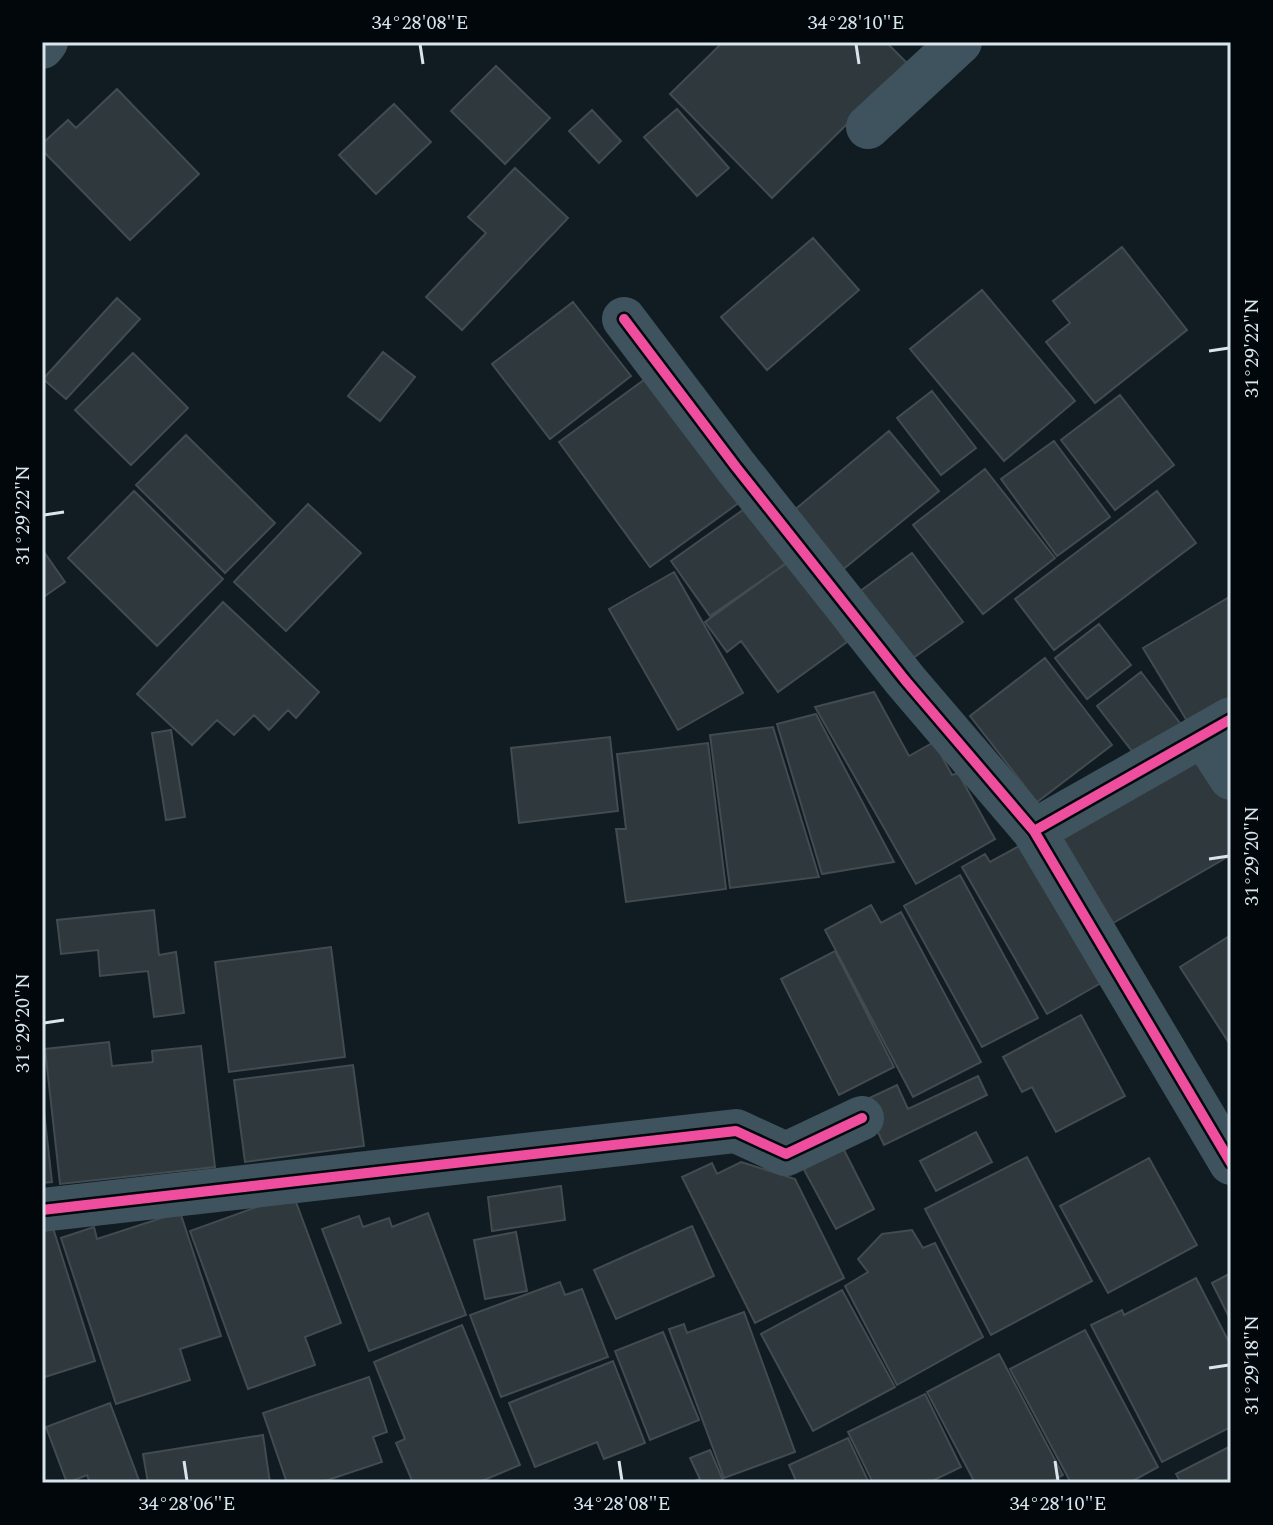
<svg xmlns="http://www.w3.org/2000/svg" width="1273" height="1525" font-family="Spectral,serif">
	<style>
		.building { fill: #2f383d; stroke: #414b50; stroke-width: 2 }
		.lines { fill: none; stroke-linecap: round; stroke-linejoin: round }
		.minor { stroke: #3e535d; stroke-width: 44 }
		.cycleway-casing { stroke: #02070c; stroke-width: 15 }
		.cycleway { stroke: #ef4d9e; stroke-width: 10 }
		.ticks { fill: none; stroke: #d8e5ec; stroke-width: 3 }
		.neatline { fill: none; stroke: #d8e5ec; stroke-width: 3 }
		.ticks-label { font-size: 20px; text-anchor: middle; fill: #d8e5ec }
	</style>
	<rect width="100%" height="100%" fill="#101c22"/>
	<path class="building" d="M 723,42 L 886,42 L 908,64 L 772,198 L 670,94 Z
		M 496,66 L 550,118 L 505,164 L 451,111 Z
		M 117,89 L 199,174 L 130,240 L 42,150 L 42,144 L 68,120 L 76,128 Z
		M 394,104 L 431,142 L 376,194 L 339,155 Z
		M 677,109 L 729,168 L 697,196 L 644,137 Z
		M 592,110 L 621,141 L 599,163 L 569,131 Z
		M 515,168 L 568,218 L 462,330 L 426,297 L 486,233 L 468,217 Z
		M 813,238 L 859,290 L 767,370 L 721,317 Z
		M 1122,247 L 1187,330 L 1095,403 L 1046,342 L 1070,323 L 1053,301 Z
		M 982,290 L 1075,401 L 1004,461 L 910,349 Z
		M 117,298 L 140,319 L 66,399 L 43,379 Z
		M 573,302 L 631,376 L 550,439 L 492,364 Z
		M 383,352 L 415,377 L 380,421 L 348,396 Z
		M 133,353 L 188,408 L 131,465 L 75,410 Z
		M 648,377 L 740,502 L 650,567 L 559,442 Z
		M 932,391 L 976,448 L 941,475 L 897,418 Z
		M 1120,395 L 1174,465 L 1115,510 L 1061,440 Z
		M 889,431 L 939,491 L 841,571 L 792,512 Z
		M 186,435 L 275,523 L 225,573 L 136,485 Z
		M 1054,441 L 1110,517 L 1057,556 L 1001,479 Z
		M 985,469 L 1055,558 L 983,614 L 913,525 Z
		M 134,491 L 223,579 L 157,646 L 68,558 Z
		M 1157,491 L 1196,543 L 1054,650 L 1015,599 Z
		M 308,504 L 361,553 L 286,631 L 234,582 Z
		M 747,507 L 787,563 L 710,616 L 671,561 Z
		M 42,549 L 65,582 L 42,598 Z
		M 912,553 L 963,622 L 909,661 L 859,592 Z
		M 789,561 L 847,642 L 778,692 L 741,641 L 727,652 L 705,622 Z
		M 674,572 L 743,693 L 678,730 L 609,609 Z
		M 1231,596 L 1231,702 L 1190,726 L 1143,648 Z
		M 223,602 L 319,692 L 296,718 L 288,710 L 269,730 L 254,715 L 234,735 L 217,720 L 192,745 L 137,694 Z
		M 1099,624 L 1131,665 L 1087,699 L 1055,658 Z
		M 1045,658 L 1112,745 L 1037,802 L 970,716 Z
		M 1141,672 L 1183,727 L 1139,760 L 1097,706 Z
		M 874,692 L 909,756 L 934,742 L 952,775 L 958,773 L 995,839 L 916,884 L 815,707 Z
		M 816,714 L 894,862 L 822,874 L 777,724 Z
		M 773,727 L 819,877 L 730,888 L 710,735 Z
		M 171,730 L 185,817 L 166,820 L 152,733 Z
		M 610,737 L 618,811 L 519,823 L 511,748 Z
		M 708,743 L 726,889 L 626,902 L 616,829 L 626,829 L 617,754 Z
		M 1203,753 L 1231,801 L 1231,855 L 1108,926 L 1056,838 Z
		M 1028,841 L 1108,979 L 1047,1014 L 962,867 L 985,854 L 990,862 Z
		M 960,875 L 1038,1018 L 982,1047 L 904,906 Z
		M 871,905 L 881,923 L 901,912 L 981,1062 L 913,1097 L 825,930 Z
		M 154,910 L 159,955 L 176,952 L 184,1013 L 154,1017 L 148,971 L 100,976 L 98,950 L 61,954 L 57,920 Z
		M 1231,935 L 1231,1046 L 1180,967 Z
		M 331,947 L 345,1057 L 229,1072 L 215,962 Z
		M 835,951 L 894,1067 L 839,1095 L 781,979 Z
		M 1081,1015 L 1125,1096 L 1056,1132 L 1032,1087 L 1022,1092 L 1003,1057 Z
		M 109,1042 L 112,1066 L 153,1062 L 152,1051 L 201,1046 L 215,1167 L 60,1184 L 45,1049 Z
		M 353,1065 L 364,1146 L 245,1162 L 234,1080 Z
		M 978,1076 L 987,1095 L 884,1145 L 863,1101 L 897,1085 L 908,1109 Z
		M 42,1093 L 52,1182 L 42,1183 Z
		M 976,1132 L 992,1162 L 936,1191 L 920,1161 Z
		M 842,1146 L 874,1209 L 836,1229 L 802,1166 Z
		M 1027,1157 L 1092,1281 L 991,1335 L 925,1209 Z
		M 1149,1158 L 1197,1245 L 1108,1293 L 1060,1206 Z
		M 741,1162 L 795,1179 L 844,1278 L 755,1323 L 682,1177 L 712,1163 L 717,1174 Z
		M 561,1186 L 565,1220 L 492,1231 L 488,1197 Z
		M 293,1194 L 341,1323 L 305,1337 L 315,1365 L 248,1389 L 190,1231 Z
		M 180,1212 L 221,1336 L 180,1349 L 190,1380 L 116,1404 L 61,1238 L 94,1227 L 97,1239 Z
		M 428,1213 L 466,1315 L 369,1351 L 322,1229 L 359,1216 L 363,1227 L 389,1218 L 392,1227 Z
		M 692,1226 L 714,1276 L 616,1319 L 594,1270 Z
		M 53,1228 L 95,1361 L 45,1377 L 42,1368 L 42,1232 Z
		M 912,1230 L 923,1248 L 935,1243 L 983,1337 L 897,1385 L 845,1286 L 868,1272 L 858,1259 L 882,1234 Z
		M 516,1232 L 527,1291 L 485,1299 L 474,1240 Z
		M 1231,1273 L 1231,1321 L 1212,1283 Z
		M 1196,1278 L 1231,1346 L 1231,1427 L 1162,1462 L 1091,1325 L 1122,1310 L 1124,1315 Z
		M 560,1282 L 565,1295 L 582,1289 L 608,1357 L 501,1397 L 470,1315 Z
		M 842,1290 L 895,1387 L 813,1431 L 761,1334 Z
		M 744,1312 L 795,1452 L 724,1478 L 669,1329 L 684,1324 L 687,1333 Z
		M 462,1325 L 520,1465 L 477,1483 L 413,1483 L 396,1443 L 405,1439 L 374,1362 Z
		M 1085,1330 L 1158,1467 L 1129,1483 L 1071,1483 L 1010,1369 Z
		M 663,1332 L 699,1420 L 650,1440 L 615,1351 Z
		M 999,1354 L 1063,1475 L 1048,1483 L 975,1483 L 927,1392 Z
		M 613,1361 L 645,1443 L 604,1459 L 597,1442 L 535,1467 L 509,1403 Z
		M 369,1377 L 387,1432 L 373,1437 L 382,1462 L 319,1483 L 287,1483 L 263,1413 Z
		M 925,1394 L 961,1467 L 928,1483 L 873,1483 L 848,1432 Z
		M 110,1403 L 140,1483 L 90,1483 L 87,1475 L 67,1483 L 46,1427 Z
		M 263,1435 L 270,1483 L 148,1483 L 143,1454 Z
		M 848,1438 L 869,1483 L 797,1483 L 789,1465 Z
		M 1231,1446 L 1231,1483 L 1181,1483 L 1176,1474 Z
		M 710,1450 L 724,1483 L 689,1483 L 700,1479 L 690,1458 Z"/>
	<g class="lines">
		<path class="minor" d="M 42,47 L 46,42
			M 868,127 L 960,42
			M 624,319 L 736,467 L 905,680 L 1034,831 L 1231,719
			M 1203,735 L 1231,778
			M 1034,831 L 1231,1163
			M 42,1210 L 736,1131 L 786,1154 L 862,1118"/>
		<defs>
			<path id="cycleway" d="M 624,319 L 736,467 L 905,680 L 1034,831 L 1231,719
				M 1034,831 L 1231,1163
				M 42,1210 L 736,1131 L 786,1154 L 862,1118"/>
		</defs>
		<use href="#cycleway" class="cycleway-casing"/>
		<use href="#cycleway" class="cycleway"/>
	</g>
	<path class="ticks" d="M 420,44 L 423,64M 856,44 L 859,64M 1209,351 L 1229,348M 44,515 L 64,512M 1209,859 L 1229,856M 44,1023 L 64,1020M 1209,1368 L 1229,1365M 184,1461 L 187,1481M 619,1461 L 622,1481M 1055,1461 L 1058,1481"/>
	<rect width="1273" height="1525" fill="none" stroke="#02070c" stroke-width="88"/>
	<rect x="44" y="44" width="1185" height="1437" class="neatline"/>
	<g class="ticks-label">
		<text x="420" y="29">34°28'08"E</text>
		<text x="856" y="29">34°28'10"E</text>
		<text transform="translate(1251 348) rotate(-90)" y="7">31°29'22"N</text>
		<text transform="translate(22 515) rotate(-90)" y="7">31°29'22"N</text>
		<text transform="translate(1251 856) rotate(-90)" y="7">31°29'20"N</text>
		<text transform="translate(22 1023) rotate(-90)" y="7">31°29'20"N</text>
		<text transform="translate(1251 1365) rotate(-90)" y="7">31°29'18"N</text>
		<text x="187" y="1510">34°28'06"E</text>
		<text x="622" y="1510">34°28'08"E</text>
		<text x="1058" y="1510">34°28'10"E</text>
	</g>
</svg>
